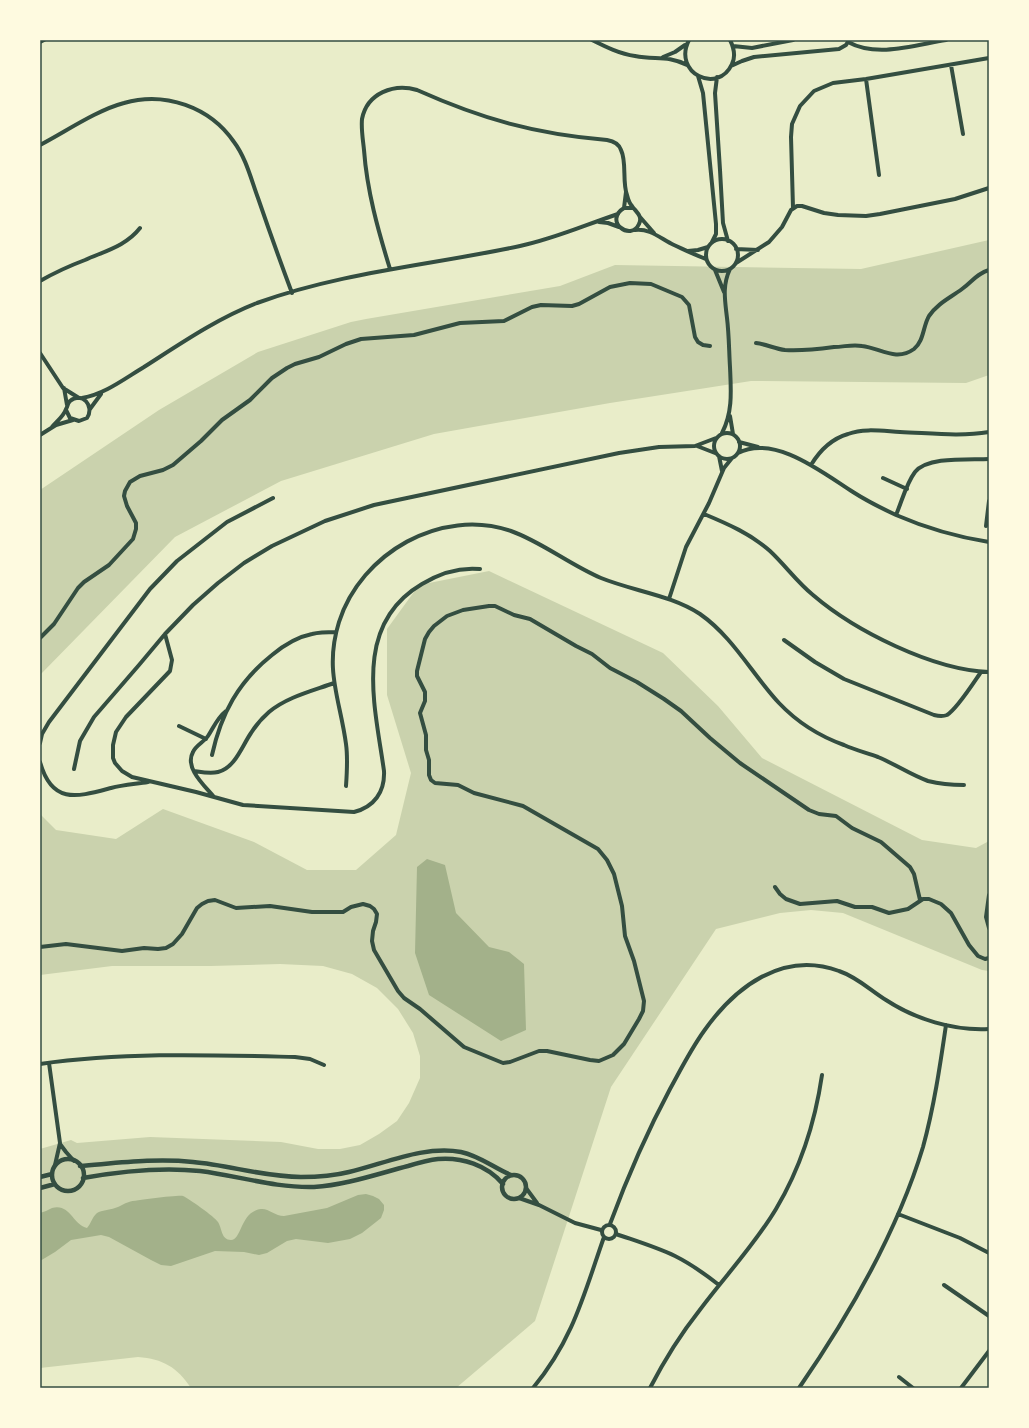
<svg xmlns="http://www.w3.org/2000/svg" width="1029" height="1428" font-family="Cabin,sans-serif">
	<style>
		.green { fill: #cad2ad }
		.water { fill: #a3b18a }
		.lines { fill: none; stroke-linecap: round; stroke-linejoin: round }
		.minor { stroke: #344e41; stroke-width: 4 }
		.tertiary { stroke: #344e41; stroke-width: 4.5 }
		.neatline { fill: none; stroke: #344e41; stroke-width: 1.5 }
	</style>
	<rect width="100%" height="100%" fill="#e9edc9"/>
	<path class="green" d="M 989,240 L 989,375 L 966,383 L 751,381 L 610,403 L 434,434 L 281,481 L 175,537 L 40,675 L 40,490 L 159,410 L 258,352 L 351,322 L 366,319 L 560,286 L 615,265 L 861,269 Z
		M 489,571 L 663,653 L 718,706 L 762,758 L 922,840 L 976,848 L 989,841 L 989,971 L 982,970 L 843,913 L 811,910 L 780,913 L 716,929 L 611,1087 L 535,1321 L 456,1388 L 191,1388 C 177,1367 163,1359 138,1357 L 40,1368 L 40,1149 L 71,1140 L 77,1143 L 150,1137 L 281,1142 L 318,1149 L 340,1149 L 360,1145 L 379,1134 L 397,1121 L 409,1103 L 420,1078 L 420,1056 L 413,1033 L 398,1009 L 377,988 L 352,974 L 323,966 L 280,964 L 211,966 L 112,966 L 40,975 L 40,814 L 56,830 L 116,839 L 163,809 L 254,842 L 307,870 L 356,870 L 396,835 L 411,773 L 387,695 L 387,629 L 419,585 Z"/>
	<path class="water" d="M 427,859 L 445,865 L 456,913 L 489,947 L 509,952 L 524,964 L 526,1030 L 501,1041 L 429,995 L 415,953 L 417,867 Z
		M 366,1194 L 373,1196 L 379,1199 L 384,1205 L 384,1210 L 381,1218 L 376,1222 L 362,1233 L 350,1239 L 328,1243 L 296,1239 L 287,1241 L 267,1253 L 259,1255 L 244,1252 L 215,1251 L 171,1266 L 161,1265 L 151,1260 L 109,1237 L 101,1235 L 71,1240 L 55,1252 L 40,1261 L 40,1213 C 44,1212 48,1210 52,1208 C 70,1203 73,1225 87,1228 C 91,1224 92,1217 97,1213 C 102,1210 109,1210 115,1208 C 120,1207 124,1203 129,1202 C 136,1200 178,1195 183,1196 C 188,1198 215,1217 218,1222 C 222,1228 221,1240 231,1240 C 242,1240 240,1212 261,1209 C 268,1208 275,1216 284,1216 L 327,1208 L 358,1195 Z"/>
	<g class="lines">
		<path class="minor" d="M 592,40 C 606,47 620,54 635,56 C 656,60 667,55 687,65
			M 689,40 C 672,73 718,95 732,64 C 736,56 734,48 730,40
			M 40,42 L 44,40
			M 848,42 C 877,58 915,45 946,40
			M 733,46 L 752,48 L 793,40
			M 663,57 L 675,52 L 685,45
			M 951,65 L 963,134
			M 731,66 L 742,61 L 754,57 L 839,49 L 846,45 L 849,40
			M 698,76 L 703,93 L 716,224 L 716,234 L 712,242
			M 717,77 L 715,93 L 720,170 L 723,223 L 728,241
			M 866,79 L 879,175
			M 40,145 C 65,132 97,110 124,103 C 165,91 210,107 234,142 C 246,158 251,179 258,198 C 269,230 280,261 292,293
			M 624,208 L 626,192
			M 793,208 L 791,137 L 792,124 L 800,106 L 814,91 L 833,83 L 866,79 L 989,58
			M 640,217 L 654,233
			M 599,222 L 608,223 L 619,227
			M 635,230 C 650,228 661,239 674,245 C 685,250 695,255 706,259
			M706 255a16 16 0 1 1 32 0a16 16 0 1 1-32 0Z
			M 736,249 L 758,250
			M 688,251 L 698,250 L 708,247
			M 736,263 L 769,242 L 782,227 L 791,210 L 797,206 L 802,206 L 824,213 L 838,215 L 866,216 L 880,214 L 955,199 L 989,188
			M 390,269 C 378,230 367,191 364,150 C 363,140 361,129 362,119 C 367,93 394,83 417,90 C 482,119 535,134 607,140 C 613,141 619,144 621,150 C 627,162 622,182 627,195 C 628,199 629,203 632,206 C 636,212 643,216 639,224 C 631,242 603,221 624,208 L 633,208
			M 715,270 L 724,292
			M 40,281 C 54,273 69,266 85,260 C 105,251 126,246 140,228
			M 756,343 C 766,344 775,349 785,350 C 801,351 819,349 834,347 C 844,347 852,344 862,346 C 880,348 896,362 914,349 C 924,341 923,326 929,316 C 938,303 950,298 962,289 C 973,281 976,274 989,270
			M 40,353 L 63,388 L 79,398
			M 64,388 L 67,405
			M 82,398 C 105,394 124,379 144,367 C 180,344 216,319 257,303 C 342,272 432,265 520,246 C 554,239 585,225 618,214
			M 90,409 L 101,394
			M 730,416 L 733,434
			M 52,427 C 56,422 64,416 66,409 C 68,406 67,404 70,401 C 82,391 95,406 87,418 L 79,421 L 70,418 L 66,410
			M714 446a13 13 0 1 1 26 0a13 13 0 1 1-26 0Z
			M 722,433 C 733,412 731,390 730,367 C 729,351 729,334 727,318 C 725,300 722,286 730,269
			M 40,435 L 56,425 L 73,420
			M 739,442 L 758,447
			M 697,446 L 715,453
			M 738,453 C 775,434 823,473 853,492 C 867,501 881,508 896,515 C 926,528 957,537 989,542
			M 719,456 L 722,471
			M 811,465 C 820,450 831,439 848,434 C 864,428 882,431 900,432 C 929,433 960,437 989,432
			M 883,478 L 907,489
			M 704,514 C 728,524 751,534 770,551 C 785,565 797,582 813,595 C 855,631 933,670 989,672
			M 896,515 C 902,501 906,484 915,472 C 928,456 969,460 989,459
			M 986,526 L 989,501
			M 669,599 L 686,547 L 709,503 L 724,468 L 732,458
			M 165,634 L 172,660 L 170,671 L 126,717 L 116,732 L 113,745 L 113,758 L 115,763 L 122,771 L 132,777 L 196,792 L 243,805 L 354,812 C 374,807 385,792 384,771 C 375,706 352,625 422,584 C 440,573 459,567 480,569
			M 40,638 L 54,624 L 78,588 L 84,582 L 109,565 L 133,539 L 136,529 L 136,523 L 127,506 L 124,496 L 125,491 L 130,482 L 140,476 L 163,470 L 173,465 L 201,441 L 222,420 L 250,400 L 272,378 L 287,368 L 295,364 L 319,357 L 346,344 L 361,339 L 414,335 L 460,323 L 504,321 L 532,307 L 541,305 L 572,306 L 579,304 L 610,287 L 630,283 L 651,284 L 682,297 L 689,305 L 695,337 L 698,342 L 703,345 L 710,346
			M 784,640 L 815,662 L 844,679 L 934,715 C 938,716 942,717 947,715 C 957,709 974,682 981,672
			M 179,726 L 206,739
			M 40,743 L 42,734 L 49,722 L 150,589 L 177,561 L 227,522 L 273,498
			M 212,755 C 221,714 238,682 272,655 C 284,645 297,637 312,634 C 320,632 328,632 336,632
			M 40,762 C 52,805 77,797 111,788 C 123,785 136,784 148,782
			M 74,769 L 80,741 L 94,717 L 139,665 L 165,634 L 193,605 L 218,583 L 244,563 L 272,546 L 325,521 L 374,505 L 619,453 L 659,447 L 695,446 L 716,438
			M 194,771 C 201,772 210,774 218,772 C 235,768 242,746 251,733 C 256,725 262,718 269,712 C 287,697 312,691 334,683
			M 346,786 C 347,772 348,758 346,744 C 340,699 324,670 339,622 C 361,553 441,507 511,531 C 542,542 570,565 601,578 C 633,591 671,595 700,614 C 733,637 752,674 779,703 C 797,722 819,736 844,745 C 855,750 867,753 878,757 C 895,764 911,775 928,781 C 940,784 952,785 964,785
			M 214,797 C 205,786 184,768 193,752 C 196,745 204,742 208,736 C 214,727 217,718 226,711
			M 775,887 L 780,894 L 786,899 L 800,904 L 837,901 L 855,907 L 872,907 L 889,913 L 908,909 L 923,899 L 929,899 L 941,904 L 951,913 L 969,945 L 978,956 L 985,959 L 989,958
			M 989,895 L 986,917 L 989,928
			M 40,947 L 66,944 L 122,951 L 144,948 L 158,949 L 166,948 L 173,944 L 182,934 L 197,908 L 202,904 L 208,901 L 215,900 L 236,908 L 270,906 L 312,912 L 343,912 L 351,907 L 363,904 L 370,906 L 374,909 L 377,914 L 376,922 L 373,931 L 372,941 L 374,950 L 398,991 L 404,998 L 420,1009 L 464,1047 L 503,1063 L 510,1062 L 539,1051 L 547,1051 L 590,1060 L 599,1061 L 613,1055 L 624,1044 L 639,1019 L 643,1011 L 644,1001 L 634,961 L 625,936 L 622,906 L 614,874 L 607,860 L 598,849 L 523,806 L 474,793 L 458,785 L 435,783 L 431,780 L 429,775 L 429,760 L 426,750 L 426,735 L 420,713 L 425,701 L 425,692 L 417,676 L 417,671 L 425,639 L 429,632 L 434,626 L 447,616 L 463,610 L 489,606 L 495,606 L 514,615 L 530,619 L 576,646 L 592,654 L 610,668 L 637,682 L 664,699 L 681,711 L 710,738 L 740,763 L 809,810 L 819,814 L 836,816 L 852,828 L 881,842 L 910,867 L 914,874 L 920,900
			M 49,1063 L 60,1143 L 55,1165
			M 40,1064 C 124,1052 210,1055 295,1057 L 310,1059 L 324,1065
			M 60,1144 L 66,1152 L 74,1161
			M 526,1188 L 537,1203
			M 519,1198 L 539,1205 L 575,1223 L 601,1230
			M 898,1214 L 960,1238 L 989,1253
			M 610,1224 C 627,1178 647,1132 670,1089 C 681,1069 691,1049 704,1031 C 735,987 783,950 839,971 C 857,977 870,990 886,1000 C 915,1019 953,1031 989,1029
			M602 1232a7 7 0 1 1 14 0a7 7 0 1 1-14 0Z
			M 616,1234 C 636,1241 656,1247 675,1256 C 691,1264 705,1274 719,1285
			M 944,1285 L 989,1316
			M 899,1377 L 913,1388
			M 533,1388 C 573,1340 584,1294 604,1237
			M 650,1388 C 664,1361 680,1335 699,1311 C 724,1277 754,1246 776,1209 C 801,1167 815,1123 822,1075
			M 799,1388 C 850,1314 897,1233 923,1147 C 934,1107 940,1066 946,1025
			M 961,1388 L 989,1351"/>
		<path class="tertiary" d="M52 1175a16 16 0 1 1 32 0a16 16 0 1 1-32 0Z
			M 80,1166 C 118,1163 155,1158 193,1162 C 229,1165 264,1177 301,1177 C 317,1177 333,1176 349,1172 C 384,1164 424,1145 461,1152 C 480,1156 494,1168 511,1175
			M502 1187a12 12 0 1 1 24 0a12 12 0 1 1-24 0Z
			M 40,1177 L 52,1174
			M 83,1178 C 122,1171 161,1167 200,1171 C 239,1176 275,1188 314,1187 C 346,1185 377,1174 408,1166 C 418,1163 428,1160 438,1159 C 462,1157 487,1165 503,1184
			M 40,1188 L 55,1184"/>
	</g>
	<rect width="1029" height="1428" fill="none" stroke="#fefae0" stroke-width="82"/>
	<rect x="41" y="41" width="947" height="1346" class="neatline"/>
</svg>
